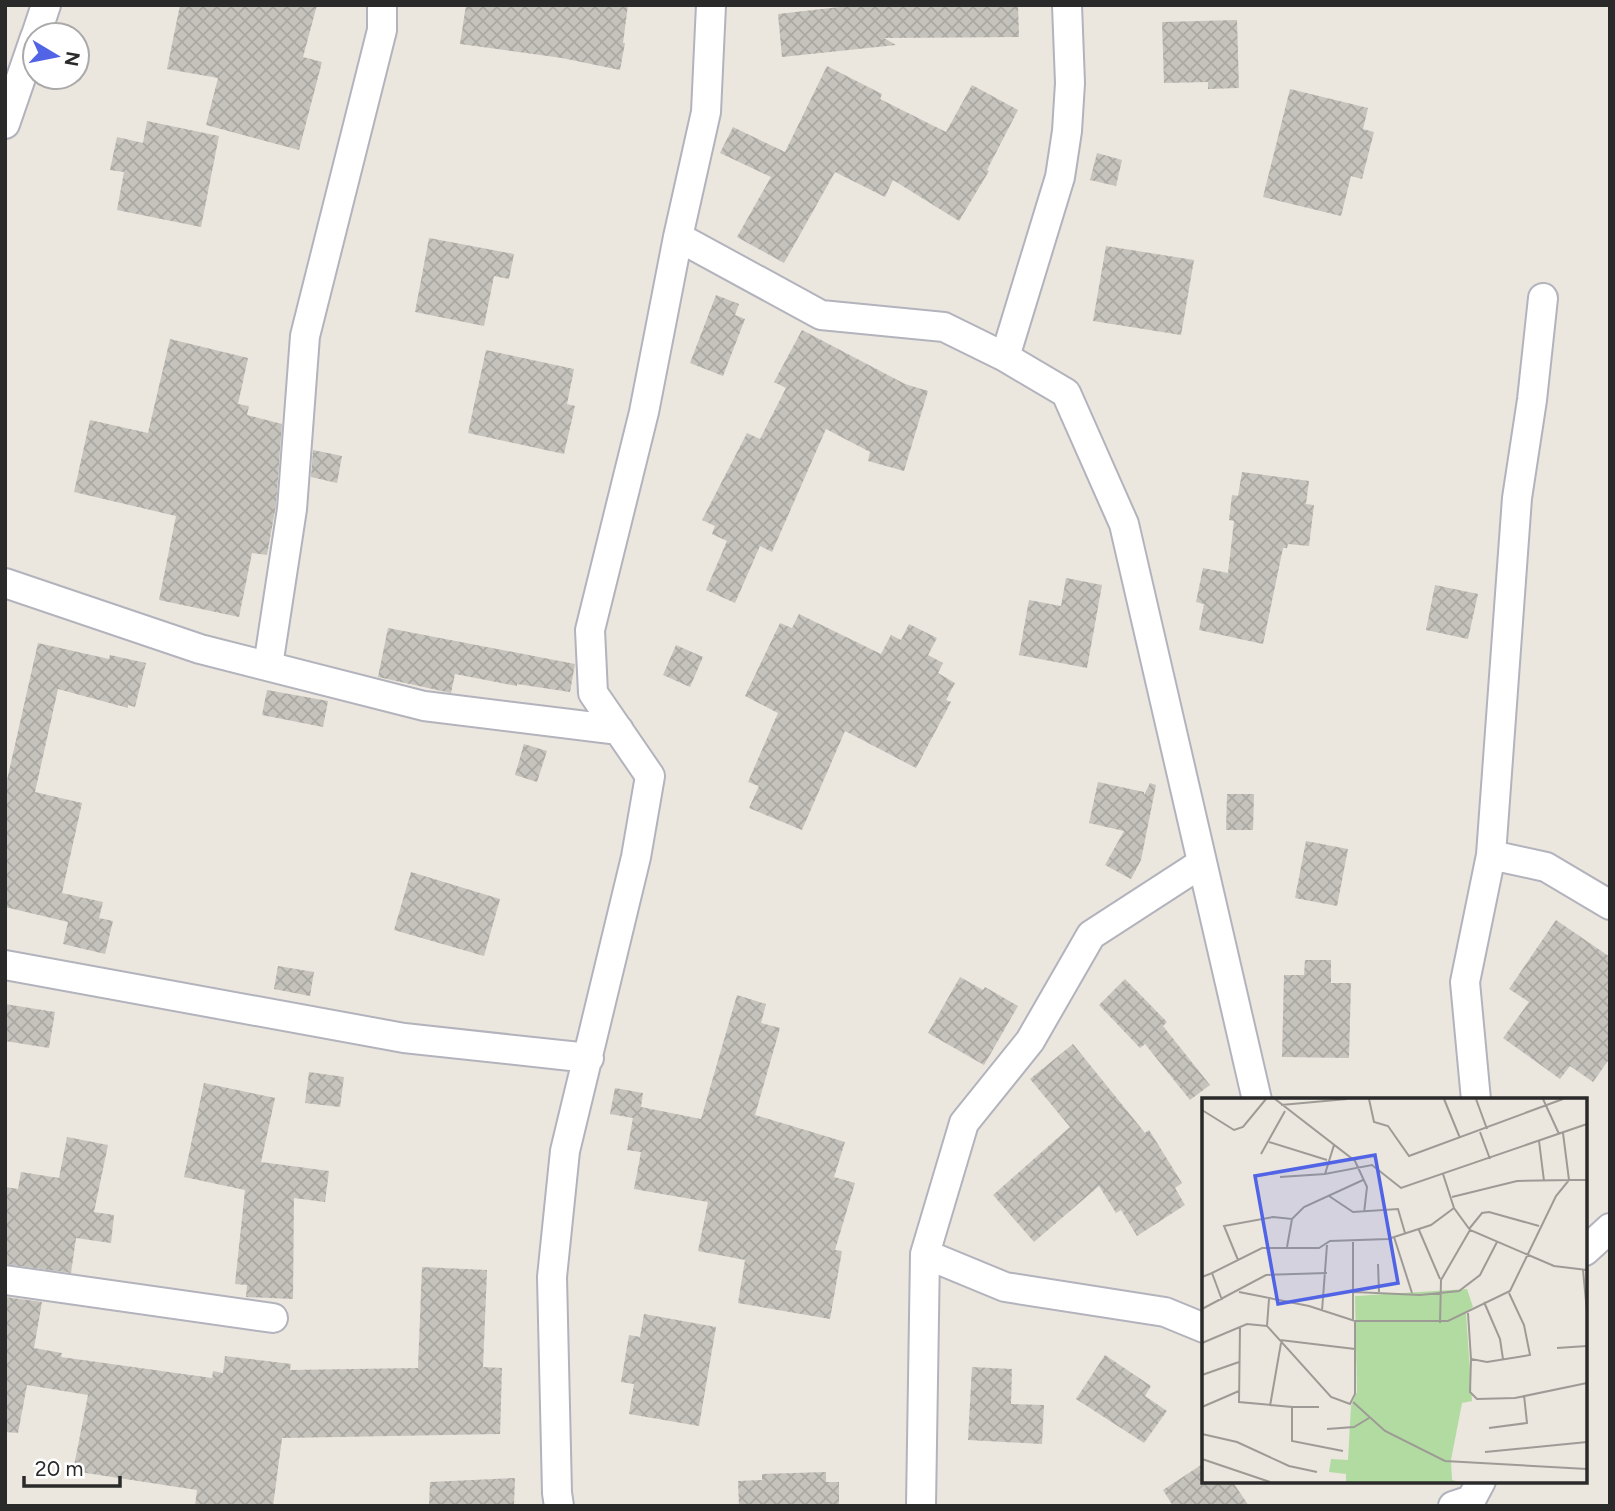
<svg xmlns="http://www.w3.org/2000/svg" width="1615" height="1511" font-family="Figtree,sans-serif">
	<style>
		.building { fill: url(#building-cross-hatch) }
		.lines { fill: none; stroke-linecap: round; stroke-linejoin: round }
		.minor-casing { stroke: #b2b3bc; stroke-width: 32 }
		.minor { stroke: #fff; stroke-width: 28 }
		.inset-road { fill: none; stroke: #9e9b96; stroke-width: 2 }
		.view { fill: #5164e5; fill-opacity: 0.15; stroke: #5164e5; stroke-width: 3.5 }
		.inset-edge { fill: none; stroke: #2a2a2a; stroke-width: 3.5 }
	</style>
	<defs>
		<pattern id="building-cross-hatch" width="8" height="8" patternUnits="userSpaceOnUse" patternTransform="scale(1.75)"><rect width="8" height="8" fill="#c6c3bd"/><path d="M0 0l8 8M0 8l8-8" fill="none" stroke="#aaa8a3"/></pattern>
	</defs>
	<rect width="100%" height="100%" fill="#ebe6de"/>
	<path class="building" d="M 180,5 L 317,5 L 303,57 L 322,62 L 299,150 L 206,125 L 218,78 L 167,69 Z
		M 466,5 L 628,5 L 623,43 L 625,43 L 620,70 L 562,58 L 460,44 Z
		M 857,5 L 1018,5 L 1019,37 L 884,38 L 896,45 L 782,57 L 778,14 Z
		M 1237,20 L 1239,88 L 1208,89 L 1208,82 L 1164,83 L 1162,22 Z
		M 827,66 L 882,94 L 880,99 L 946,132 L 972,85 L 1018,110 L 987,170 L 989,171 L 959,221 L 893,180 L 885,197 L 835,172 L 784,263 L 737,237 L 771,177 L 720,153 L 733,127 L 785,152 Z
		M 1290,89 L 1368,108 L 1363,129 L 1374,132 L 1362,179 L 1351,176 L 1341,216 L 1263,197 Z
		M 147,121 L 219,136 L 201,227 L 117,210 L 124,172 L 110,170 L 117,137 L 143,143 Z
		M 1097,153 L 1122,160 L 1116,186 L 1090,180 Z
		M 429,238 L 514,254 L 509,279 L 494,276 L 484,326 L 415,312 Z
		M 1106,246 L 1194,260 L 1181,335 L 1093,321 Z
		M 716,295 L 739,304 L 735,315 L 745,319 L 723,376 L 690,363 Z
		M 802,330 L 905,384 L 928,391 L 904,471 L 868,461 L 870,452 L 826,429 L 772,552 L 760,546 L 735,603 L 706,590 L 727,541 L 712,534 L 715,526 L 702,520 L 747,433 L 760,439 L 786,388 L 774,382 Z
		M 170,339 L 248,358 L 238,404 L 249,406 L 247,415 L 282,424 L 276,505 L 267,555 L 252,553 L 239,617 L 159,600 L 176,516 L 74,492 L 90,420 L 148,433 Z
		M 486,350 L 574,369 L 567,404 L 575,406 L 564,454 L 468,433 Z
		M 313,450 L 342,456 L 337,483 L 311,477 Z
		M 1242,472 L 1309,481 L 1306,504 L 1314,505 L 1309,546 L 1288,544 L 1287,548 L 1283,548 L 1263,644 L 1199,630 L 1204,604 L 1196,602 L 1203,568 L 1228,573 L 1234,521 L 1229,520 L 1232,495 L 1238,496 Z
		M 1066,578 L 1102,585 L 1087,668 L 1019,655 L 1029,600 L 1061,606 Z
		M 1435,585 L 1478,594 L 1468,639 L 1426,630 Z
		M 799,614 L 881,654 L 891,635 L 901,640 L 909,624 L 937,638 L 928,655 L 943,663 L 938,673 L 955,683 L 946,700 L 951,702 L 916,768 L 845,731 L 802,830 L 749,808 L 759,786 L 748,782 L 778,713 L 745,696 L 780,623 L 792,628 Z
		M 388,628 L 575,664 L 570,692 L 517,684 L 517,686 L 455,674 L 451,693 L 378,677 Z
		M 38,643 L 109,659 L 110,655 L 146,663 L 135,707 L 128,705 L 128,708 L 58,689 L 35,792 L 82,803 L 62,893 L 103,902 L 99,918 L 113,921 L 105,954 L 63,944 L 68,922 L 5,907 L 5,789 Z
		M 676,645 L 703,657 L 690,687 L 663,675 Z
		M 267,690 L 328,701 L 323,727 L 262,715 Z
		M 524,744 L 547,751 L 537,782 L 515,775 Z
		M 1098,782 L 1144,792 L 1144,795 L 1150,783 L 1156,785 L 1141,860 L 1131,879 L 1105,865 L 1124,831 L 1089,823 Z
		M 1227,794 L 1254,794 L 1253,830 L 1226,830 Z
		M 1306,841 L 1348,849 L 1337,906 L 1295,898 Z
		M 411,872 L 500,899 L 484,956 L 394,930 Z
		M 1556,920 L 1610,957 L 1610,1058 L 1593,1082 L 1570,1066 L 1560,1079 L 1503,1038 L 1529,1002 L 1509,989 Z
		M 1305,960 L 1331,960 L 1331,983 L 1351,983 L 1349,1058 L 1282,1057 L 1284,975 L 1304,975 Z
		M 278,966 L 314,972 L 310,996 L 274,989 Z
		M 960,977 L 983,990 L 985,987 L 1018,1006 L 984,1065 L 928,1033 Z
		M 1125,979 L 1167,1022 L 1163,1026 L 1210,1085 L 1190,1100 L 1145,1044 L 1140,1048 L 1099,1005 Z
		M 737,995 L 766,1004 L 761,1023 L 780,1028 L 755,1115 L 845,1142 L 834,1177 L 855,1183 L 835,1250 L 842,1251 L 830,1319 L 738,1303 L 745,1260 L 698,1251 L 708,1202 L 634,1189 L 641,1152 L 627,1150 L 633,1118 L 610,1114 L 615,1088 L 643,1093 L 641,1107 L 701,1119 Z
		M 5,1004 L 55,1012 L 49,1048 L 5,1041 Z
		M 1073,1044 L 1145,1133 L 1149,1130 L 1182,1183 L 1175,1188 L 1185,1205 L 1137,1236 L 1121,1210 L 1116,1213 L 1099,1186 L 1034,1242 L 993,1195 L 1070,1127 L 1030,1079 Z
		M 309,1072 L 344,1077 L 340,1107 L 305,1103 Z
		M 204,1083 L 275,1098 L 261,1162 L 329,1171 L 325,1202 L 294,1198 L 293,1299 L 246,1297 L 247,1285 L 235,1284 L 245,1190 L 184,1177 Z
		M 67,1137 L 108,1145 L 94,1212 L 114,1215 L 111,1243 L 76,1238 L 71,1273 L 5,1264 L 5,1187 L 18,1189 L 21,1172 L 59,1178 Z
		M 422,1267 L 487,1270 L 483,1367 L 502,1368 L 500,1434 L 282,1438 L 273,1506 L 195,1506 L 197,1490 L 73,1471 L 88,1395 L 27,1385 L 18,1433 L 5,1432 L 5,1297 L 42,1302 L 34,1348 L 62,1353 L 61,1357 L 212,1378 L 213,1371 L 223,1373 L 225,1356 L 291,1364 L 290,1370 L 418,1368 Z
		M 644,1314 L 716,1327 L 699,1426 L 629,1414 L 634,1384 L 621,1382 L 629,1335 L 640,1337 Z
		M 1105,1355 L 1151,1386 L 1145,1396 L 1167,1411 L 1144,1443 L 1076,1399 Z
		M 972,1367 L 1012,1369 L 1011,1404 L 1044,1405 L 1042,1444 L 968,1440 Z
		M 1204,1463 L 1204,1481 L 1232,1481 L 1249,1506 L 1173,1506 L 1163,1490 Z
		M 826,1472 L 826,1482 L 839,1482 L 839,1506 L 739,1506 L 738,1481 L 762,1480 L 762,1474 Z
		M 515,1478 L 514,1505 L 429,1506 L 430,1482 Z"/>
	<g class="lines">
		<defs>
			<path id="minor" d="M 1067,5 L 1070,83 L 1067,131 L 1060,177 L 1005,357 L 1066,393 L 1124,524 L 1257,1100
				M 36,35 L 46,5
				M 5,124 L 35,37
				M 678,237 L 821,315 L 944,327 L 1005,357
				M 5,583 L 200,649 L 424,706 L 619,730
				M 268,666 L 292,509 L 305,336 L 382,30 L 382,5
				M 1491,855 L 1517,498 L 1532,400 L 1543,298
				M 5,965 L 404,1038 L 589,1058
				M 1476,1100 L 1465,982 L 1491,855 L 1546,867 L 1610,905
				M 1585,1251 L 1610,1228
				M 925,1254 L 1005,1287 L 1165,1312 L 1204,1328
				M 5,1280 L 273,1318
				M 559,1506 L 557,1493 L 552,1277 L 565,1151 L 636,857 L 650,776 L 593,693 L 590,630 L 644,412 L 678,237 L 706,112 L 711,5
				M 921,1506 L 925,1254 L 964,1123 L 1030,1041 L 1091,935 L 1202,863
				M 1453,1506 L 1471,1500 L 1481,1481"/>
		</defs>
		<use href="#minor" class="minor-casing"/>
		<use href="#minor" class="minor"/>
	</g>
	<g transform="translate(1202 1098)">
		<rect width="385" height="385" fill="#ebe6de"/>
		<path d="M 265,191 L 271,209 L 264,214 L 270,303 L 260,305 L 249,362 L 250,382 L 257,384 L 144,384 L 144,376 L 127,374 L 129,361 L 146,362 L 149,308 L 155,294 L 153,198 Z" fill="#b1dba1"/>
		<path class="inset-road" d="M 73,1 L 153,63 L 165,89 L 162,115M 167,1 L 172,24 L 186,28 L 207,58 L 361,1M 242,1 L 258,40M 274,1 L 285,31M 341,1 L 357,36M 79,7 L 145,1M 0,12 L 32,32 L 41,29 L 64,1M 278,34 L 288,61M 337,43 L 342,83M 67,44 L 125,62M 132,47 L 123,76 L 170,67 L 199,90 L 385,26M 59,56 L 83,13M 241,76 L 252,110 L 268,132 L 352,168 L 385,172M 78,79 L 123,76M 127,98 L 151,114 L 196,111 L 203,135M 250,99 L 315,83 L 367,82 L 361,35M 267,131 L 280,115 L 287,114 L 337,128M 217,132 L 238,181M 192,139 L 210,195M 85,149 L 90,121M 36,162 L 22,128 L 71,119 L 90,121 L 102,109 L 161,82M 176,166 L 177,194M 381,172 L 385,214M 10,175 L 60,150 L 117,150 L 128,143 L 186,141 L 229,127 L 252,110M 0,179 L 10,175 L 20,202M 37,194 L 107,208 L 153,223 L 246,223 L 308,193 L 354,98 L 367,82 L 385,82M 152,194 L 218,197 L 257,193 L 278,177 L 295,144M 67,201 L 65,228 L 129,299 L 148,306 L 153,296 L 153,223M 282,204 L 298,241 L 301,261M 0,211 L 64,177 L 125,175M 120,213 L 125,147M 266,215 L 269,261 L 285,264 L 328,257 L 322,227 L 307,195M 151,222 L 151,144M 238,225 L 239,182 L 268,132M 38,229 L 37,304 L 90,309 L 90,343 L 141,353M 78,242 L 153,251M 0,245 L 45,226 L 65,228M 355,250 L 385,248M 269,261 L 268,294 L 275,301 L 313,300 L 385,285M 0,277 L 37,264M 151,304 L 183,333 L 243,363 L 385,371M 68,308 L 79,245M 0,309 L 37,293M 90,309 L 117,309M 287,330 L 325,325 L 322,297M 125,331 L 152,329 L 167,320M 0,336 L 35,344 L 87,368 L 115,374M 283,354 L 385,344M 0,361 L 68,384"/>
		<path class="view" d="M 173,57 L 196,185 L 76,206 L 53,78 Z"/>
		<rect width="385" height="385" class="inset-edge"/>
	</g>
	<rect width="1615" height="1511" fill="none" stroke="#2a2a2a" stroke-width="14"/>
	<g transform="translate(56 56) rotate(100)"><circle r="33" fill="#ffffff" stroke="#aaaaaa" stroke-width="2"/>
	<path d="M0-5L12 26L0 18L-12 26Z" fill="#5164e5"/>
	<text y="-10" font-size="19" font-weight="bold" text-anchor="middle" fill="#2a2a2a">N</text>
	</g>
	<path d="M24 1476v10h96v-10" fill="none" stroke="#2a2a2a" stroke-width="3.5"/>
	<text x="35" y="1476" font-size="21" fill="#2a2a2a" stroke="#ffffff" stroke-width="5" paint-order="stroke">20 m</text>
</svg>
